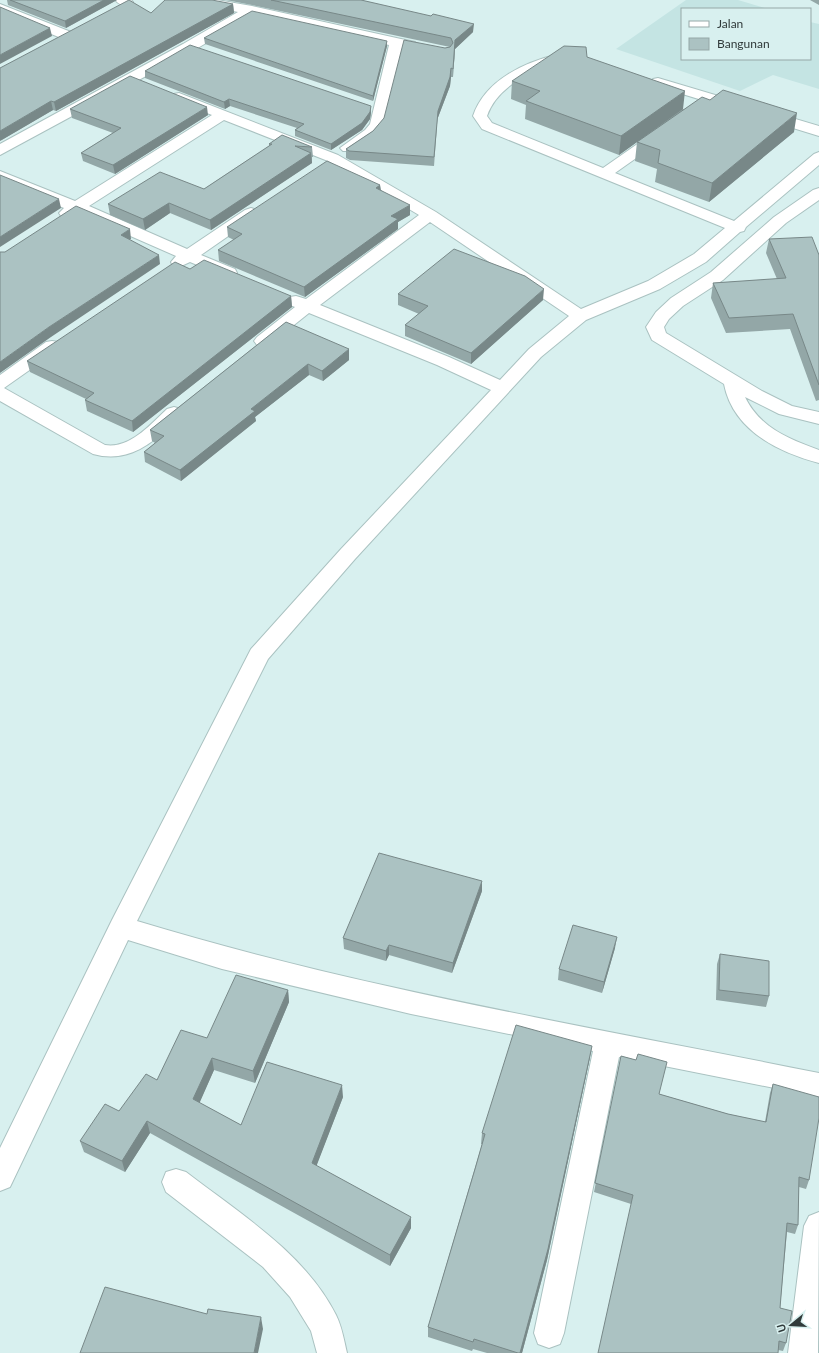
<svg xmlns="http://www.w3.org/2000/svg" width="819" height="1353" font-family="Lato,sans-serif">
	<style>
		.built { fill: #c4e4e3 }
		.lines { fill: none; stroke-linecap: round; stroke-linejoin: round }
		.minor-casing { stroke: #aac2c1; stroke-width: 2 }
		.minor { fill: #fff; fill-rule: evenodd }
		.wall { fill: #93a7a7 }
		.shaded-wall { fill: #788888 }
		.building { fill: #abc2c2; stroke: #788888 }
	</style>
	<rect width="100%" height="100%" fill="#d8f0ef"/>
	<path class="built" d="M 686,0 L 738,0 L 768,9 L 682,9 L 682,59 L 810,59 L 810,22 L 819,24 L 819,89 L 773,75 L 740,91 L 616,49 Z"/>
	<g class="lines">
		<defs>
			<path id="minor" d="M 115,0 L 131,0 L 133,2 L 131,5 C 125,6 119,5 115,0 Z
				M 191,0 L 217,0 L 252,6 L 410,41 L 415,42 L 417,45 L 415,48 L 403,48 L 385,124 L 375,136 L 365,144 L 353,151 L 343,151 L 340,148 L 365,130 L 370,124 L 389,45 L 252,16 L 196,49 L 0,155 L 0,144 L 183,44 L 238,12 L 193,3 Z
				M 0,4 L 71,32 L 73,35 L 71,38 L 61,38 L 0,13 Z
				M 559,54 L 564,55 L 566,58 L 564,61 C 535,68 497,86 487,116 L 492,123 L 603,168 L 656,131 L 666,131 L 669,134 L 666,137 L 615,173 L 734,221 L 814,154 L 819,152 L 819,165 L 746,227 L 744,231 L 740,232 L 706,262 L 660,289 L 586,320 L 541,357 L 355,559 L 268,659 L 137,921 C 360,989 591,1027 819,1073 L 819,1097 L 619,1057 L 564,1333 L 560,1344 L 549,1348 L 538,1344 L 534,1333 L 593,1051 L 411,1014 L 222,969 L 128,940 L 10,1187 L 0,1191 L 0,1148 L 112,920 L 251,649 L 341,549 L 491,390 L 437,365 L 309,313 L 269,345 L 263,346 L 257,345 L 254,341 L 257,337 L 295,307 L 290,305 L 287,301 L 290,297 L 296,296 L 306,299 L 419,215 L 328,161 L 224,120 L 89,206 L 187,249 L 245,210 L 251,208 L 257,210 L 259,213 L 257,216 L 201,255 L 235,269 L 237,273 L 235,277 L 229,278 L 190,262 L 179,267 L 173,266 L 171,262 L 176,256 L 78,213 L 67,218 L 61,216 L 59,213 L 64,208 L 0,182 L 0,171 L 75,201 L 212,115 L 174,100 L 172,97 L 174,94 L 179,93 L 338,155 L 436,212 L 581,309 L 648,281 L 694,254 L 725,228 L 482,129 L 473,116 C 485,80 525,62 559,54 ZM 430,222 L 569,316 L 529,349 L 500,380 L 449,357 L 320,305 Z
				M 658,78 L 819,126 L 819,136 L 653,85 L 651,82 L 653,79 Z
				M 819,188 L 819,200 L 786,223 L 723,280 L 683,306 L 669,319 L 664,327 L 666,333 L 762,391 L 792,406 L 819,412 L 819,424 L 779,414 L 745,397 C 760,428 789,439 819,450 L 819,463 C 778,452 733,430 724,384 L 652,340 L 646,327 L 656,312 L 671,298 L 711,272 L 774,217 L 813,190 Z
				M 52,341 L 58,342 L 61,346 L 58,350 L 4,388 L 105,445 C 130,449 151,424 167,409 L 174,407 L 181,409 L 183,413 C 179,420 172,425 166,430 C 144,450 122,462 93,454 L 0,401 L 0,375 L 46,342 Z
				M 176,1169 L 186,1172 C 240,1214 304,1252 336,1315 C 342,1327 344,1340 347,1353 L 317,1353 L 311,1331 L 290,1297 L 263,1267 L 166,1192 L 162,1182 L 166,1172 Z
				M 819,1212 L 818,1353 L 788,1353 L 804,1226 L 809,1216 Z"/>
		</defs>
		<use href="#minor" class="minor-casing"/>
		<use href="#minor" class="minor"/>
	</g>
	<path class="wall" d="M 7,0 L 117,0 L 66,28 L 8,5 Z
		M 226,0 L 361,0 L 473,32 L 455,49 L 453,77 L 451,77 L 450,86 L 437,120 L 434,166 L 350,160 L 346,158 L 346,149 L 373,131 L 445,48 L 450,47 L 252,5 Z
		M 810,0 L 819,0 L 819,5 Z
		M 233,4 L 234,13 L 56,111 L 53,110 L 0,141 L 151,13 Z
		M 204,38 L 387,46 L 373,101 L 205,44 Z
		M 587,57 L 683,109 L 794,132 L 709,202 L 655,182 L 657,169 L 635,161 L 637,142 L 619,155 L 525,119 L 526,105 L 511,99 L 512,81 Z
		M 145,71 L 371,106 L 371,113 L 370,119 L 362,130 L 331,150 L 295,136 L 295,130 L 297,128 L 230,106 L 225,109 L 145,78 Z
		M 70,109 L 208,115 L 115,174 L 83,161 L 81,153 L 113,133 L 72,118 Z
		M 269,144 L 312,147 L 313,157 L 312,157 L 312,163 L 211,230 L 170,213 L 145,230 L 110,215 L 108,204 L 204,189 L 269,146 Z
		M 380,185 L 381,190 L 410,215 L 398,222 L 398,229 L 305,297 L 219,261 L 218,250 L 234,240 L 228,237 L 227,227 Z
		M 769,239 L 819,255 L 819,400 L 816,401 L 790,329 L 726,333 L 711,298 L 713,283 L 777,279 L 766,253 Z
		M 190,269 L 291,296 L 292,307 L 133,432 L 87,411 L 85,400 L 86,399 L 30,372 L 27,361 Z
		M 398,294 L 543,300 L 471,364 L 405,336 L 405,325 L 419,314 L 398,305 Z
		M 286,322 L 349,360 L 323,381 L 309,375 L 255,417 L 256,421 L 181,481 L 145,462 L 144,452 L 155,443 L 152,441 L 150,430 Z
		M 482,891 L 452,973 L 389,955 L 386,961 L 344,949 L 343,938 Z
		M 615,948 L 602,993 L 558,980 L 559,969 Z
		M 720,954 L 769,996 L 766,1007 L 716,1000 L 717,964 Z
		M 288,990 L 289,1002 L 255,1083 L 214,1070 L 199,1103 L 241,1125 L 343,1097 L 316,1166 L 411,1228 L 390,1266 L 150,1133 L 125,1172 L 84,1152 L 80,1141 L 119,1111 L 207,1038 Z
		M 621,1056 L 636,1060 L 659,1094 L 728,1114 L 765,1122 L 770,1093 L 773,1084 L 809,1180 L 806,1189 L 799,1187 L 798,1225 L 795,1234 L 787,1232 L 780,1308 L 786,1343 L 783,1351 L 778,1350 L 631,1204 L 594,1192 Z
		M 590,1057 L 547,1260 L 522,1353 L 487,1353 L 473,1349 L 472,1351 L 428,1337 L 428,1327 L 482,1144 L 481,1144 L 482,1133 Z"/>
	<path class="shaded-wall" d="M 104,0 L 117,0 L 66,28 L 65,21 Z
		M 233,4 L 234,13 L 56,111 L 54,102 Z
		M 474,24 L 473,32 L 455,49 L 453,77 L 455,40 Z
		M 50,28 L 52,36 L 0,64 L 0,55 Z
		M 387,41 L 387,46 L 373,101 L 373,96 Z
		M 451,68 L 451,77 L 450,86 L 437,120 L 434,166 L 438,111 Z
		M 685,91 L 683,109 L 619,155 L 621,136 Z
		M 229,99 L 230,106 L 225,109 L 224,102 Z
		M 51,101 L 53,110 L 0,141 L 0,131 Z
		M 371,106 L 371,113 L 370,119 L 362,130 L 331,150 L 331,144 Z
		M 207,107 L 208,115 L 115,174 L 113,165 Z
		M 797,113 L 794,132 L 709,202 L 712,183 Z
		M 311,153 L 312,163 L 211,230 L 210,220 Z
		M 380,185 L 381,194 L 376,188 Z
		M 59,199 L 61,208 L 0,247 L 0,237 Z
		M 169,203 L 170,213 L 145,230 L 143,219 Z
		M 410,205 L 410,215 L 398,222 L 398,229 L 305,297 L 304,287 L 391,216 Z
		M 130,229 L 131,239 L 122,244 L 121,235 Z
		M 159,255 L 160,264 L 51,337 L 0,373 L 0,362 L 49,327 Z
		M 544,289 L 543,300 L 471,364 L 471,353 Z
		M 291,296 L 292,307 L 133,432 L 132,421 Z
		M 349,349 L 349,360 L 323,381 L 322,371 Z
		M 308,364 L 309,375 L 255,417 L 256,421 L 181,481 L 180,470 L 251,409 Z
		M 482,881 L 482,891 L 452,973 L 453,963 Z
		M 617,937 L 615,948 L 602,993 L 604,982 Z
		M 389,945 L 389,955 L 386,961 L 386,951 Z
		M 288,990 L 289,1002 L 255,1083 L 253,1071 Z
		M 592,1046 L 590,1057 L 547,1260 L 522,1353 L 520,1353 Z
		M 212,1058 L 214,1070 L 196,1111 L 193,1099 Z
		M 342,1085 L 343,1097 L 313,1175 L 312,1163 Z
		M 147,1121 L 150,1133 L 125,1172 L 122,1161 Z
		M 411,1217 L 411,1228 L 390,1266 L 390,1255 Z
		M 261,1317 L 263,1329 L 258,1353 L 254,1353 Z"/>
	<path class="building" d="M 10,0 L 104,0 L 65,21 Z
		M 129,0 L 151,13 L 165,0 L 212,0 L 233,4 L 54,102 L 51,101 L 0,131 L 0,68 Z
		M 271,0 L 361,0 L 431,16 L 433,14 L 474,24 L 455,40 L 453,69 L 451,68 L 450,77 L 438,111 L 434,157 L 349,151 L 346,149 L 373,131 L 384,118 L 404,40 L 445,48 L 450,47 L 453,43 L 451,38 Z
		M 0,7 L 50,28 L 0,55 Z
		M 252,11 L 387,41 L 373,96 L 204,38 Z
		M 190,45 L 371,106 L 370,112 L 362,123 L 331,144 L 295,130 L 304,124 L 229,99 L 224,102 L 145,71 Z
		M 564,46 L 586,47 L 587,57 L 685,91 L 621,136 L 526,101 L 540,91 L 512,81 Z
		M 130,76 L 207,107 L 113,165 L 81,153 L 121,128 L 70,109 Z
		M 723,90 L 797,113 L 712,183 L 658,163 L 660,150 L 637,142 L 702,97 L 710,100 Z
		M 282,135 L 312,147 L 295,146 L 311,153 L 210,220 L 169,203 L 143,219 L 108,204 L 160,172 L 204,189 L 272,144 L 269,144 Z
		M 327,161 L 380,185 L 376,188 L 410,205 L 391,216 L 398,219 L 304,287 L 218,250 L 242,234 L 227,227 Z
		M 0,175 L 59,199 L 0,237 Z
		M 76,206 L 130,229 L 121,235 L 159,255 L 49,327 L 0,362 L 0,252 L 5,252 Z
		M 812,237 L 819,255 L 819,385 L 793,314 L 729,318 L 713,283 L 786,278 L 769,239 Z
		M 454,249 L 525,276 L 544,289 L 471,353 L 405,325 L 428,306 L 398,294 Z
		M 204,260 L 291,296 L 132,421 L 85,400 L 94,393 L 27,361 L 175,262 L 190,269 Z
		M 286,322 L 349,349 L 322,371 L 308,364 L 251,409 L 255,411 L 180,470 L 144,452 L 164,436 L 150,430 Z
		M 379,853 L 482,881 L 453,963 L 389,945 L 386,951 L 343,938 Z
		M 573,925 L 617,937 L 604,982 L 559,969 Z
		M 720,954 L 769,961 L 769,996 L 719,990 Z
		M 236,975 L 288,990 L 253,1071 L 212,1058 L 193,1099 L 241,1125 L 267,1062 L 342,1085 L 312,1163 L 411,1217 L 390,1255 L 147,1121 L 122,1161 L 80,1141 L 105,1104 L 119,1111 L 146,1074 L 157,1080 L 181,1030 L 207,1038 Z
		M 516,1025 L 592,1046 L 548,1249 L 520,1353 L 518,1353 L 474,1339 L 473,1342 L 428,1327 L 475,1169 L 485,1134 L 482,1133 Z
		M 638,1054 L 667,1062 L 659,1094 L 728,1114 L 766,1122 L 773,1084 L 819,1097 L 819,1118 L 809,1180 L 799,1177 L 798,1225 L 787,1223 L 780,1308 L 792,1311 L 786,1343 L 779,1341 L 778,1353 L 598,1353 L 633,1195 L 595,1183 L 621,1056 L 636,1060 Z
		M 105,1287 L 207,1314 L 208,1309 L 261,1317 L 254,1353 L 80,1353 Z"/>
	<rect x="681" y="8" width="130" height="52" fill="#d8f0ef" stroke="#95a7a7"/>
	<rect x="689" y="21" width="20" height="6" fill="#ffffff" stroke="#95a7a7"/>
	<text x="717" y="28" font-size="12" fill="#303a3a">Jalan</text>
	<rect x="689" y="38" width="20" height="12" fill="#abc2c2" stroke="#95a7a7"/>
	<text x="717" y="48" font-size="12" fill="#303a3a">Bangunan</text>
	<g transform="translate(791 1325) rotate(252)" stroke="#d8f0ef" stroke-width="3" paint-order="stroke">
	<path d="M0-3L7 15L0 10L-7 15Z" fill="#303a3a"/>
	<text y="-6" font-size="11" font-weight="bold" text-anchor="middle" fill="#303a3a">U</text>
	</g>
</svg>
